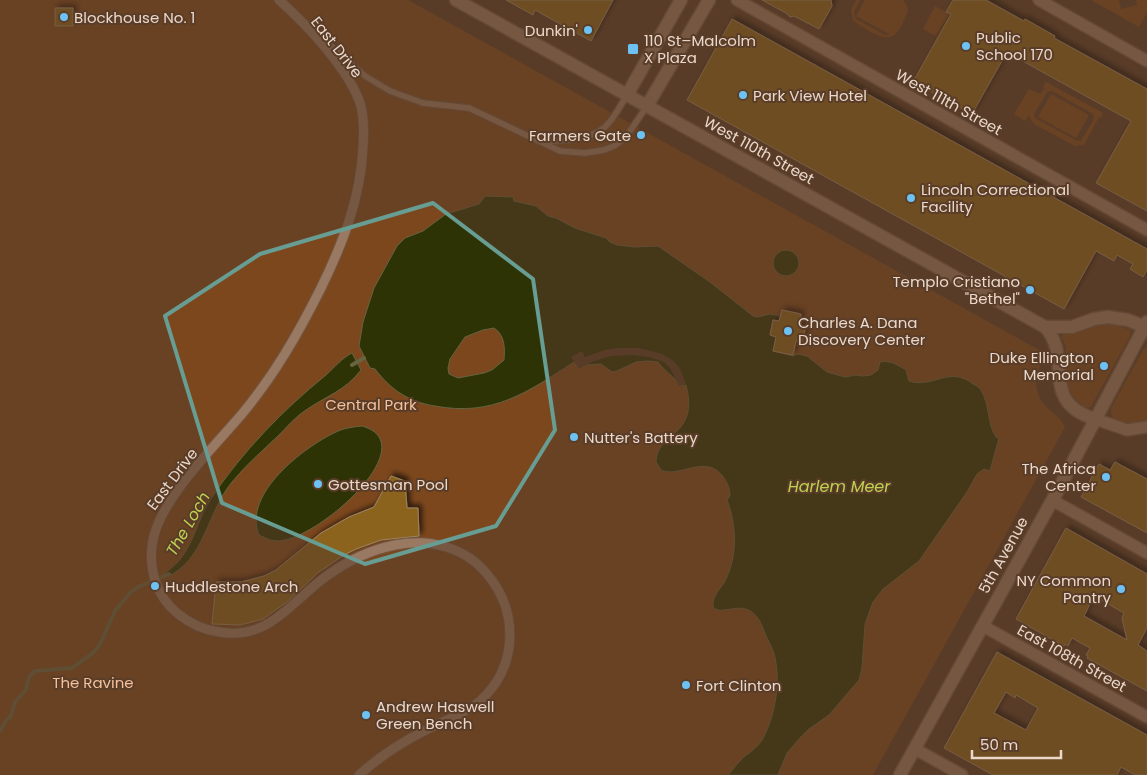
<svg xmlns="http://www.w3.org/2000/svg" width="1147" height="775" font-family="Poppins,sans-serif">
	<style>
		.green { fill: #7c471d; fill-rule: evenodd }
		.water { fill: #2e3306; stroke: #666441; fill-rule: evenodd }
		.pier { fill: #5a3d28 }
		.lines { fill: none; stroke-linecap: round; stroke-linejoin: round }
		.stream { stroke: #666441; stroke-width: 4 }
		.building { fill: #8b631f; stroke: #9b8566; fill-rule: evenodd; filter: url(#shadow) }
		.service-casing { stroke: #725947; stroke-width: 8 }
		.pedestrian-casing { stroke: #725947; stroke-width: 11 }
		.minor-casing { stroke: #725947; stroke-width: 14 }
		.secondary-casing { stroke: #725947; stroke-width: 15 }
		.service { stroke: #9a7963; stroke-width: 5.5 }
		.pedestrian { stroke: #9a7963; stroke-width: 9 }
		.minor { stroke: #9a7963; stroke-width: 11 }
		.secondary { stroke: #9a7963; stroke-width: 12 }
		.marked { fill: none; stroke: #679d93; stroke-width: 4; stroke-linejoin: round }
		.poi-dot { fill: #6ec2f3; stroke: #5a3d28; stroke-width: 2 }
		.labels { text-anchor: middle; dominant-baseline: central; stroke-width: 4; stroke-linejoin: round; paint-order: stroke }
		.poi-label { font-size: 15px; fill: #ead8cb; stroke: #5a3d28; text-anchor: start }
		.street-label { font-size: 15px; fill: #ead8cb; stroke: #5a3d28 }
		.park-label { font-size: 15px; fill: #f4c19c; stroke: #5a3d28 }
		.water-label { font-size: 16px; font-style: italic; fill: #bfd150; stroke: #5a3d28 }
	</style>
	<defs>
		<filter id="shadow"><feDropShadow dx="3.5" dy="-3.5" stdDeviation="2.5" flood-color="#0009"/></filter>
	</defs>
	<rect width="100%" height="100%" fill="#5a3d28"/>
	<path class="green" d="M 0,0 L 408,0 L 1041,351 C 1045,362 1033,376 1037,390 C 1043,412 1058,411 1065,427 L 873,775 L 0,775 Z
		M 856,0 L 860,0 L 854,12 L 856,19 L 885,35 L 889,34 L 856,16 L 865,0 L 903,0 L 906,4 L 908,11 C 898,34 894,45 869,31 C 864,27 858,25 853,20 L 851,10 Z
		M 1091,0 L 1119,0 L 1121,9 L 1137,5 L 1136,0 L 1147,0 L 1147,13 L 1139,27 Z
		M 935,6 L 949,14 L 936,36 L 923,29 Z
		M 1046,82 L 1103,113 L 1101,118 L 1099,117 L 1084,145 L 1075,146 L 1034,124 L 1031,120 L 1029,115 L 1025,121 L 1014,114 L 1029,89 L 1040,94 L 1045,88 L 1043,87 ZM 1048,91 L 1052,91 L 1093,114 L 1094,119 L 1081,141 L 1077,141 L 1035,118 L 1034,114 Z
		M 1051,94 L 1089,115 L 1076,138 L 1038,117 Z
		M 1110,324 L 1120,326 L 1130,330 L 1131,334 L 1091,407 L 1086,408 C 1072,399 1063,384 1065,367 C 1066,355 1068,347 1061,337 L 1063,334 L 1072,334 L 1089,327 Z
		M 1147,347 L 1147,422 C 1133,425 1110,430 1111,408 L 1143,350 Z"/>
	<path class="water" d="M 485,196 L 513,197 L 514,201 L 536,206 L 548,216 L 556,218 L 575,228 L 606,238 L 610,242 L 617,245 L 635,247 L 658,246 L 710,282 L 753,316 L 758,317 L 770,314 L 780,316 L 779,321 L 773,320 L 770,335 L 776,337 L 773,351 L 793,356 L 798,354 L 807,356 L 827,372 L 845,377 L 856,375 L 863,376 L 871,375 L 878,370 L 880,362 C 890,360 898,365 906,370 L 909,381 C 933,389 949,365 973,384 C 977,386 980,388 982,392 C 990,406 987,424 996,437 L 999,438 L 990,471 L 984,469 L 977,474 L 967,492 L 919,561 L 883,589 L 873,602 L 865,624 L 862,668 L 859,680 L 829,715 L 809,729 L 799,739 L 787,753 L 778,775 L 728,775 C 732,771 736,765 740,761 C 747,753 755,751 762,740 C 774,719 780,687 776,663 C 775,651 768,641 764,631 C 761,623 759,618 752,612 C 738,602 721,616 713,607 C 712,597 719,590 724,583 C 738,557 737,526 727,500 L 730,496 C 730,489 728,484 724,478 C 706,452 680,479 661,470 L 656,462 C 656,432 700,437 686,385 L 679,386 C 676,377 664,371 658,362 L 648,361 L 636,362 L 617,371 L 612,372 L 601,364 L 587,365 L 579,369 L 574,362 C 528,392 493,417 435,406 C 409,402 391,390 375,369 L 370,368 L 359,346 L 363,322 L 374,288 L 397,246 L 405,238 L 423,231 L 446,214 L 479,204 ZM 494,328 C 505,335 505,348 504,360 L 492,370 L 484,373 L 458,378 L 449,374 L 448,368 L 450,359 L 465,337 L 483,330 Z
		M773 263a13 13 0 1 1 26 0a13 13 0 1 1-26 0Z
		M 352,353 L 361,370 C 345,391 326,396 306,410 C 295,417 287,427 278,436 C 262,451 246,465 232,482 C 207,512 205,560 167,577 L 165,573 C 195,552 193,525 212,497 C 243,451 284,409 326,375 C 335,367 342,358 352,353 Z
		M 362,426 C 426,444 318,540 278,541 C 271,541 265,538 259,535 C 242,494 304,447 336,432 C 344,428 353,427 362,426 Z"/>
	<path class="pier" d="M 617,348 L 639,348 L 662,354 L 671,359 L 679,367 L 686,384 L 679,386 L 670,368 L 664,362 L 649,357 L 633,355 L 611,356 L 594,361 L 579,369 L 571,357 L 582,351 L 585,357 L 605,350 Z"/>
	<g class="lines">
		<path class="stream" d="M 352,365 L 364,358
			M 0,731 L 5,722 L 11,716 L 15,702 L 26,690 L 29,677 L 35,671 L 72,668 L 93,653 L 100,644 L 115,611 L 130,593 L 138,587 L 169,574"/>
	</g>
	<path class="building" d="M 506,0 L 613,0 L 591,41 L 535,10 L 533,15 Z
		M 762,0 L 831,0 L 832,6 L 819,29 L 794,16 L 790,17 L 786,13 Z
		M 953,0 L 986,0 L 1024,21 L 1025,19 L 1055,36 L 1054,38 L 1147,89 L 1147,211 L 1096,183 L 1131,121 L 1037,69 L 1007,52 L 972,114 L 913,82 L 951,14 L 946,12 Z
		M 55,8 L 73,8 L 73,26 L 55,26 Z
		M 732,19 L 1147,249 L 1147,270 L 1143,277 L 1130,269 L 1133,264 L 1117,255 L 1114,261 L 1096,251 L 1064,309 L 687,100 Z
		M 782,310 L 801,314 L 799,325 L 806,326 L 802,342 L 796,341 L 793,355 L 773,351 L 776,337 L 770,335 L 773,320 L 779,321 Z
		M 1115,462 L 1147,479 L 1147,533 L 1081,497 L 1099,464 L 1110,470 Z
		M 391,476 L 405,481 L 407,508 L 418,508 L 419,536 L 381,540 L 356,549 L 344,555 L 319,572 L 287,602 L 263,619 L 240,625 L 212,624 L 216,582 L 241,582 L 264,576 L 276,570 L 321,533 L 349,517 L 374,507 Z
		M 1066,528 L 1147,574 L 1147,628 L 1138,645 L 1147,651 L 1147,691 L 1087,658 L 1088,656 L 1086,655 L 1090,648 L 1072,638 L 1068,646 L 1065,644 L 1064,646 L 1016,619 ZM 1094,596 L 1124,613 L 1122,618 L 1127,640 L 1084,616 Z
		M 997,652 L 1147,735 L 1147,775 L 1135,775 L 1121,767 L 1117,775 L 993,775 L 944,748 ZM 1006,692 L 1015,698 L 1016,695 L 1038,708 L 1026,730 L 994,713 Z"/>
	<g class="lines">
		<defs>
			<path id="service" d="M 320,36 L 365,76 L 390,91 L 423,103 L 469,108 L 560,151 L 585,153 L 604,150 L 614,146 L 626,137 L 647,106
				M 541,141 C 561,141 589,141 605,127 C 614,119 620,106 627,95"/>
			<path id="pedestrian" d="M 279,0 C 307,25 350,70 361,106 C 364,119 364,133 363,147 C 361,197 343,243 321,288 C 298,334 275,374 242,414 C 214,447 156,503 152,546 C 149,570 157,597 177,613 C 189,623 204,630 219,632 C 270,641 292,600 328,575 C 349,560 370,550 395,545 C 429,538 465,547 487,574 C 519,612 518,667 480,701 C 465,714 443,721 426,730 C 402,742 379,757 359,775"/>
			<path id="minor" d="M 737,0 L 1147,230
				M 1039,0 L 1147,61
				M 1095,419 L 1127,430 L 1147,427
				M 1052,500 L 1147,553
				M 983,626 L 1147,717
				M 915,749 L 962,775"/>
			<path id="secondary" d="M 456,0 L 1045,327 C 1074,358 1038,401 1095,419
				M 627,95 L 681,0
				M 647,106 L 709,0
				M 1046,327 L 1072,327 L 1094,319 L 1108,317 L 1128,320 L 1145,327
				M 900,775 L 1058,490 L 1147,322"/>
		</defs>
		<use href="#service" class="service-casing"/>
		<use href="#pedestrian" class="pedestrian-casing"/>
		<use href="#minor" class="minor-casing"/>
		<use href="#secondary" class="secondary-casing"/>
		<use href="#service" class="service"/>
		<use href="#pedestrian" class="pedestrian"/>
		<use href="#minor" class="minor"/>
		<use href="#secondary" class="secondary"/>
	</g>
	<path d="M0 0H1147V775H0ZM 433,203 L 533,279 L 555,430 L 496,526 L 365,564 L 222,503 L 165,316 L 260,254 Z" fill="#5a3d28" fill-opacity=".55" fill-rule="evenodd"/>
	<path class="marked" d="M 433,203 L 533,279 L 555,430 L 496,526 L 365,564 L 222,503 L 165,316 L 260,254 Z"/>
	<g class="poi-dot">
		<circle cx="64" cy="17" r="5"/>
		<circle cx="588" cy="30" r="5"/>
		<circle cx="966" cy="46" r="5"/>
		<rect x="627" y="43" width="12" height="12" rx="2.5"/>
		<circle cx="743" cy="95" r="5"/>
		<circle cx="641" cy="135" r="5"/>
		<circle cx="911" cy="198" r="5"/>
		<circle cx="1030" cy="290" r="5"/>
		<circle cx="788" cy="331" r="5"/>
		<circle cx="1104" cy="366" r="5"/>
		<circle cx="574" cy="437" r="5"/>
		<circle cx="1106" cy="477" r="5"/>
		<circle cx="318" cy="484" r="5"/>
		<circle cx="155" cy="586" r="5"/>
		<circle cx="1121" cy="589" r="5"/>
		<circle cx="686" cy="685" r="5"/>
		<circle cx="366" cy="715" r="5"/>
	</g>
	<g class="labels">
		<g class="poi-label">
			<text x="74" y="17">Blockhouse No. 1</text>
			<text x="578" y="30" text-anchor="end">Dunkin'</text>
			<text x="976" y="37">Public<tspan x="976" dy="17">School 170</tspan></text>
			<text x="644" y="40">110 St–Malcolm<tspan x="644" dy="17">X Plaza</tspan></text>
			<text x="753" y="95">Park View Hotel</text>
			<text x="631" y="135" text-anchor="end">Farmers Gate</text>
			<text x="921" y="189">Lincoln Correctional<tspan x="921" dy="17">Facility</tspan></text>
			<text x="1020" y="281" text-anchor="end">Templo Cristiano<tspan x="1020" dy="17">"Bethel"</tspan></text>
			<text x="798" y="322">Charles A. Dana<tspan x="798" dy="17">Discovery Center</tspan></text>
			<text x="1094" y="357" text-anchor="end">Duke Ellington<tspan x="1094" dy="17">Memorial</tspan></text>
			<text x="584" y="437">Nutter's Battery</text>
			<text x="1096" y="468" text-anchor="end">The Africa<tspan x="1096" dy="17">Center</tspan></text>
			<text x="328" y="484">Gottesman Pool</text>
			<text x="1111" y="580" text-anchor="end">NY Common<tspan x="1111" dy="17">Pantry</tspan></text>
			<text x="165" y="586">Huddlestone Arch</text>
			<text x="696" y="685">Fort Clinton</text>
			<text x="376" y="706">Andrew Haswell<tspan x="376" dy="17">Green Bench</tspan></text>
		</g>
		<g class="street-label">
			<text transform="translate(337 47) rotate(52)">East Drive</text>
			<text transform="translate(949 102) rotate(29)">West 111th Street</text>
			<text transform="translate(759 150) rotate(29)">West 110th Street</text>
			<text transform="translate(172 479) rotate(-53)">East Drive</text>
			<text transform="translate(1003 555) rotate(-61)">5th Avenue</text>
			<text transform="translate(1072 658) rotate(29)">East 108th Street</text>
		</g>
		<g class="park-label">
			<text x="371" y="404">Central Park</text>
			<text x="93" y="682">The Ravine</text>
		</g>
		<g class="water-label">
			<text x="839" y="486">Harlem Meer</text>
			<text transform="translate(188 524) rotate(-60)">The Loch</text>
		</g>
	</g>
	<path d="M972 750v8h89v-8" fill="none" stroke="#ead8cb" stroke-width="2.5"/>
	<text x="980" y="750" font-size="15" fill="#ead8cb" stroke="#5a3d28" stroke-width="4" paint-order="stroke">50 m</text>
</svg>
